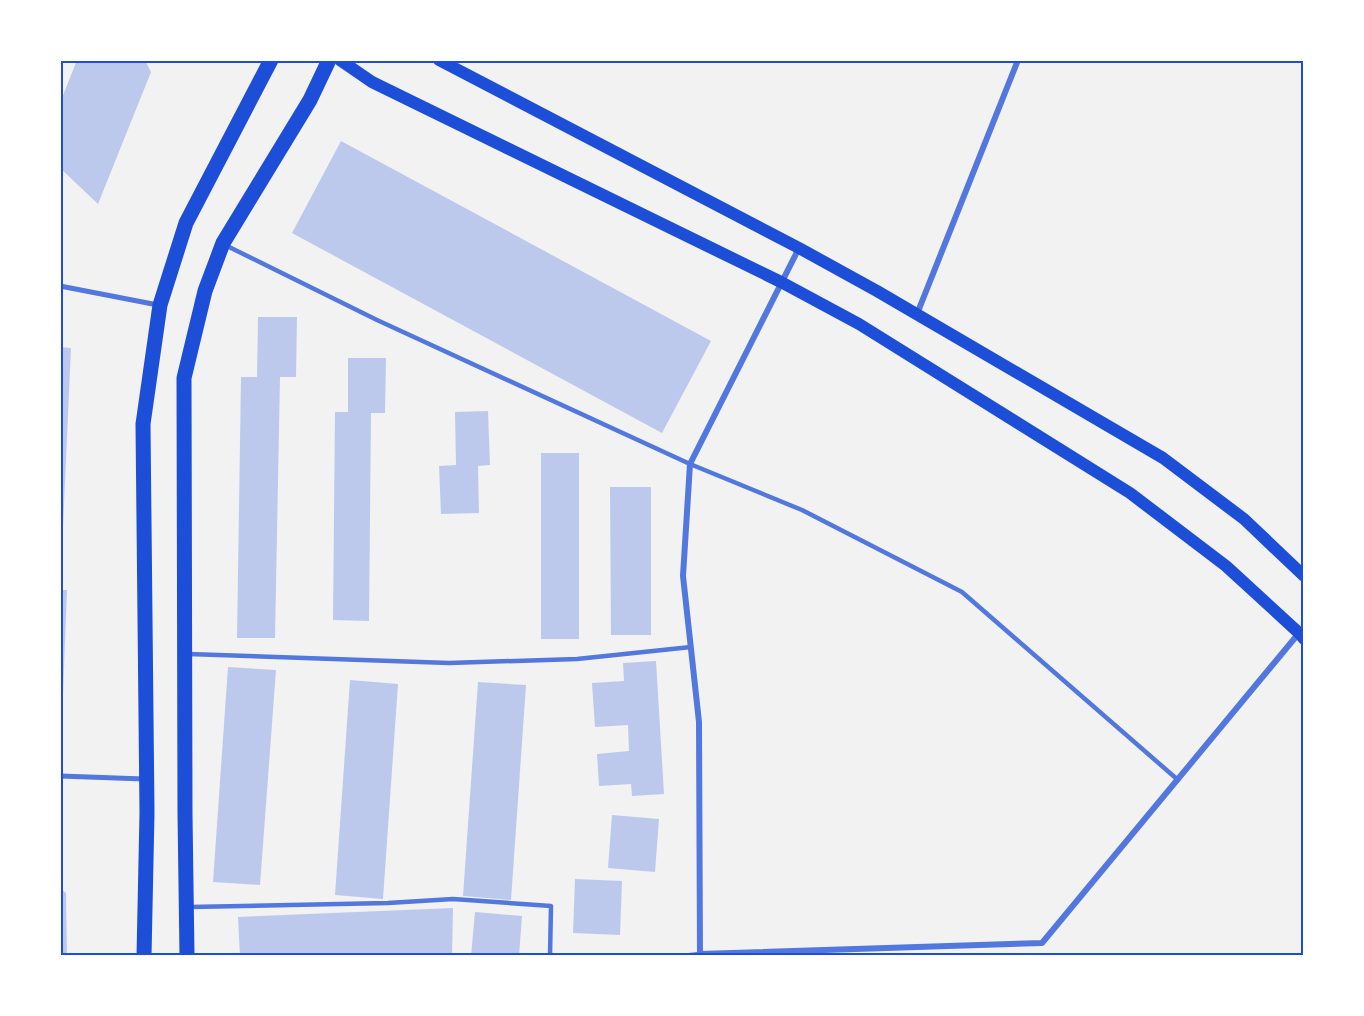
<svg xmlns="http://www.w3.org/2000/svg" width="1364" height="1016" font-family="'Space Grotesk',sans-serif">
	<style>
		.building { fill: #bdc9ec }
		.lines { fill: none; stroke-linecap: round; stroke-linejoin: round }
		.service { stroke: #5277de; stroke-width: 4.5 }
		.pedestrian { stroke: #5277de; stroke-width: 5 }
		.minor { stroke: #5277de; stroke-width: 6 }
		.secondary { stroke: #1d4ed8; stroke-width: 12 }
		.primary { stroke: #1d4ed8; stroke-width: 15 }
		.neatline { fill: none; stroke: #1d4ed8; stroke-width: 2 }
	</style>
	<rect width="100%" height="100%" fill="#f2f2f2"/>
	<path class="building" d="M 77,60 L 145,60 L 151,72 L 98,204 L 60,168 L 60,103 Z
		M 341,141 L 711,341 L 662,433 L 292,233 Z
		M 258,317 L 297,317 L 296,377 L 280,377 L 275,638 L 237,638 L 241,377 L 257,377 Z
		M 60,347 L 71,348 L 63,527 L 60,526 Z
		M 348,358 L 386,358 L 385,413 L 371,413 L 369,621 L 333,620 L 335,412 L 348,412 Z
		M 488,411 L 490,465 L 478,466 L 479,513 L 441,514 L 439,466 L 456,465 L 455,412 Z
		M 541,453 L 579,453 L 579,639 L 541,639 Z
		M 610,487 L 651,487 L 651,635 L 611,635 Z
		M 60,590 L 67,590 L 62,720 L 60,720 Z
		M 656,661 L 664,794 L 632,796 L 631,784 L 599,786 L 597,754 L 629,751 L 628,725 L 595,727 L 592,683 L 624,681 L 623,663 Z
		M 228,667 L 276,670 L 260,885 L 213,882 Z
		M 350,680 L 398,684 L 383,899 L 335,895 Z
		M 478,682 L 526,685 L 511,900 L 463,896 Z
		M 612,815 L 659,819 L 655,872 L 608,868 Z
		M 575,879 L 622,881 L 620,935 L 573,933 Z
		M 60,888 L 66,893 L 67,956 L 60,956 Z
		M 453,908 L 452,956 L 240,956 L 238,917 Z
		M 475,912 L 522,916 L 519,956 L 471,956 Z"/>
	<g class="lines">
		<path class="service" d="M 225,245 L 377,320 L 690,464 L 802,510 L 962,592 L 1178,780
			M 188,654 L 449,663 L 577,659 L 691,647
			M 190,907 L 388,903 L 453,899 L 551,906 L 550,956
			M 682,956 L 700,954"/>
		<path class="pedestrian" d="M 60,286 L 158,305
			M 60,776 L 144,779"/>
		<path class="minor" d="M 917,314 L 1018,60
			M 700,954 L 1042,943 L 1299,633 L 1304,629
			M 700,956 L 699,722 L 683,576 L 690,464 L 799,248"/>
		<path class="secondary" d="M 340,60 L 372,82 L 781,282 L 859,324 L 1130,493 L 1226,566 L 1299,633 L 1304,639
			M 439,60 L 799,248 L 877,291 L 1163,458 L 1244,519 L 1304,576"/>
		<path class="primary" d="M 144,956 L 147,813 L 143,424 L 160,305 L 186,223 L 271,60
			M 187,956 L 185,814 L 184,378 L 205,291 L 223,243 L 310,100 L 329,60"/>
	</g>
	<rect width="1364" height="1016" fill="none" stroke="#ffffff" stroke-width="123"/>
	<rect x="62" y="62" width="1240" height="892" class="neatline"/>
</svg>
